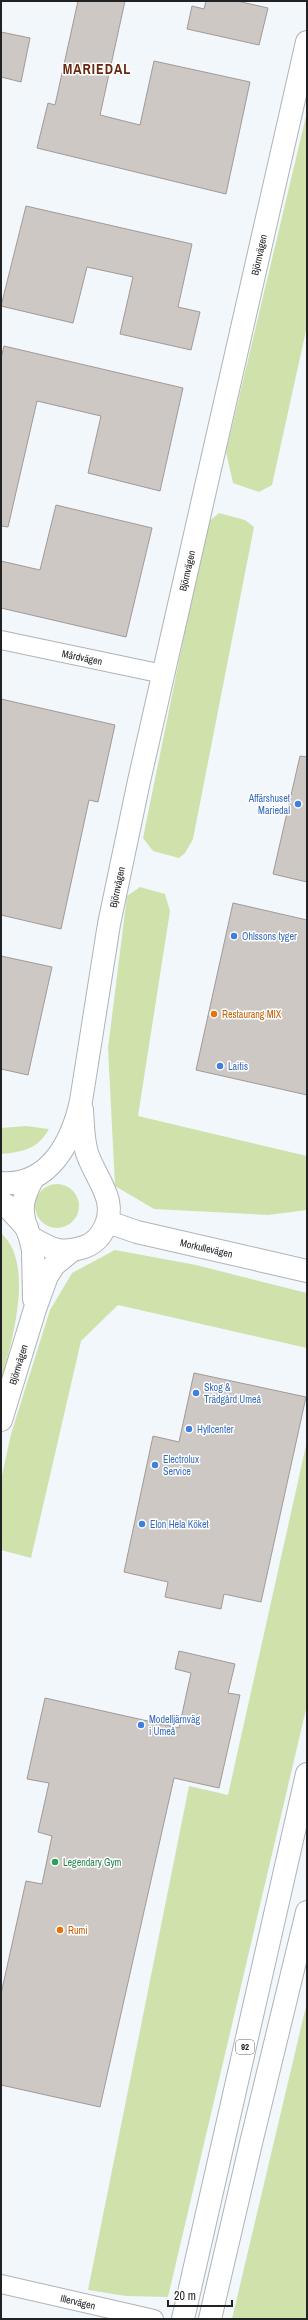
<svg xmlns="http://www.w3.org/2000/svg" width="308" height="2320" font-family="'Archivo Narrow',sans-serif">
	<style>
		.green { fill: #cfe2ac }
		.building { fill: #cec8c4; stroke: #a09a97 }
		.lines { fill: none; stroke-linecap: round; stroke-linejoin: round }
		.minor-casing { stroke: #afb3b7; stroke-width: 20 }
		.tertiary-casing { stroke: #afb3b7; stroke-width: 24 }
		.trunk-casing { stroke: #afb3b7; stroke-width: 24 }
		.minor { stroke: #fff; stroke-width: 18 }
		.tertiary { stroke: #fff; stroke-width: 22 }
		.trunk { stroke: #fff; stroke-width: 22 }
		.shop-dot { fill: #3f7fe0; stroke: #fff; stroke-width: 1.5 }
		.food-dot { fill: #e8710a; stroke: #fff; stroke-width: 1.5 }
		.leisure-dot { fill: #2e9e5b; stroke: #fff; stroke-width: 1.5 }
		.labels { text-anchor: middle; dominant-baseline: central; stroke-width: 3; stroke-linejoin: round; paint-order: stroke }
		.shield { fill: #fff; stroke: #636466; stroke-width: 1 }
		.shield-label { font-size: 9px; font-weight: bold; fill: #202224 }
		.street-label { font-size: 10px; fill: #202224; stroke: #fff }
		.shop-label { font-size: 10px; fill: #366cbe; stroke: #fff; text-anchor: start }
		.food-label { font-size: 10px; fill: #c56008; stroke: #fff; text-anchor: start }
		.leisure-label { font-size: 10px; fill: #27864d; stroke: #fff; text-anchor: start }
		.district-label { font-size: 14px; font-weight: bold; letter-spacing: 1px; fill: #67260e; stroke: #fff }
	</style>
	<rect width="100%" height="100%" fill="#f2f7fb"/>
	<path class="green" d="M 307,112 L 307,326 L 272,485 L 259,492 L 233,483 L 226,452 Z
		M 219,513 L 245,520 L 254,527 L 193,839 L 185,853 L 179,858 L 153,851 L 143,838 L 207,523 Z
		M 140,887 L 165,894 L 170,911 L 138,1116 L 307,1156 L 307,1210 L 268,1215 L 154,1209 L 115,1186 L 108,1048 L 127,896 Z
		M 26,1126 L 49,1129 C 38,1149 23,1152 1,1154 L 1,1128 Z
		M35 1206a22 22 0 1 1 44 0a22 22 0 1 1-44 0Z
		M 1,1233 C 36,1264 11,1343 1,1382 Z
		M 115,1250 L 196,1265 L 307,1293 L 307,1348 L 118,1305 L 81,1341 L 31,1558 L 1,1550 L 1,1480 L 11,1434 L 50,1310 L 72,1273 Z
		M 307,1441 L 307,1705 L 168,2297 L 126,2296 L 88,2290 L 189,1786 L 228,1795 Z
		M 307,2002 L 307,2319 L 232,2319 Z"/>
	<path class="building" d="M 78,1 L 125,1 L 100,115 L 140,125 L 154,61 L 250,82 L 226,194 L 37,148 L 48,103 L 55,105 Z
		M 206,1 L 237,1 L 268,8 L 259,45 L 187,29 L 192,6 L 204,9 Z
		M 1,32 L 30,38 L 21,82 L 1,77 Z
		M 26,206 L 192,244 L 178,307 L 200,312 L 191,350 L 120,334 L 133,277 L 87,267 L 73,323 L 1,306 Z
		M 4,346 L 183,388 L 160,491 L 88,473 L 101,416 L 37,401 L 8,527 L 1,526 L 1,358 Z
		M 56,505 L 152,528 L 126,637 L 1,608 L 1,561 L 40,570 Z
		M 1,699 L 115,725 L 98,802 L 89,800 L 61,929 L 1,915 Z
		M 300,756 L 307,757 L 307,882 L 273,874 Z
		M 233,903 L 307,920 L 307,1095 L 196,1070 Z
		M 1,956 L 52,967 L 28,1075 L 1,1069 Z
		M 194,1373 L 306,1397 L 261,1602 L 224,1594 L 221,1609 L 165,1597 L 168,1582 L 124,1572 L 153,1436 L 179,1442 Z
		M 179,1651 L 235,1664 L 228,1693 L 240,1695 L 219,1788 L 174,1778 L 100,2107 L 1,2085 L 1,1994 L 26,1881 L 42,1884 L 52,1836 L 38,1832 L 49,1783 L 27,1779 L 45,1698 L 179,1728 L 191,1673 L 175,1669 Z"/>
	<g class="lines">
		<defs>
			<g id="minor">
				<path id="s1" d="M 1,640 L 163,674"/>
				<path id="s2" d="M 1,2284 L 154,2319"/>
			</g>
			<g id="tertiary">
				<path d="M 32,1180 C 20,1202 20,1214 30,1237 C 51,1249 60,1255 84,1247 C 93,1244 100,1237 104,1229 C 119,1200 96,1180 87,1153 C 83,1140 83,1124 82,1110"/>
				<path id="s3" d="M 1,1183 C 49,1187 72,1142 81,1101 L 109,924 L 139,781 L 307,42"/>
				<path d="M 1,1202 L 7,1206 L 27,1228"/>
				<path id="s4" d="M 108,1222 L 137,1232 L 307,1271"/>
				<path d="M 30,1237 L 33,1250 L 34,1299"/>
				<path id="s5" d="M 1,1420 L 35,1309 L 47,1276 L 54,1265 L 70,1252"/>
			</g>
			<path id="trunk" d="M 183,2319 L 307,1774
				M 210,2319 L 251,2143 L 307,1912"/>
		</defs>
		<use href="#minor" class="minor-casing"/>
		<use href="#tertiary" class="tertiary-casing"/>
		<use href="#trunk" class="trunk-casing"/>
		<use href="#minor" class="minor"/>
		<use href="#tertiary" class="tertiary"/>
		<use href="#trunk" class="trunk"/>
	</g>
	<g class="shop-dot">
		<circle cx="298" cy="804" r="4"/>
		<circle cx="234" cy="936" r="4"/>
		<circle cx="220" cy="1066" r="4"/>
		<circle cx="196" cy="1393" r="4"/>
		<circle cx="189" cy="1429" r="4"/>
		<circle cx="155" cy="1465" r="4"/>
		<circle cx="142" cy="1524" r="4"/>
		<circle cx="141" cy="1725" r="4"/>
	</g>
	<g class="food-dot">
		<circle cx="214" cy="1014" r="4"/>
		<circle cx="60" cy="1930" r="4"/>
	</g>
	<circle class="leisure-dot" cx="55" cy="1862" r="4"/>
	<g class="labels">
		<rect class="shield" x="236" y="2040" width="18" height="14" rx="3"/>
		<g class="shield-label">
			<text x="245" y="2047">92</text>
		</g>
		<g class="street-label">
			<text stroke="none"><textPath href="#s3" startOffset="991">Björnvägen</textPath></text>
			<text stroke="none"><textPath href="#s3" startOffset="667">Björnvägen</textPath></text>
			<text stroke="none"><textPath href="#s1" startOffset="83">Mårdvägen</textPath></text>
			<text stroke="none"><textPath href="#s3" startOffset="343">Björnvägen</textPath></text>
			<text stroke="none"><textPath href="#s4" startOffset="102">Morkullevägen</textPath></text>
			<text stroke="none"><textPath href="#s5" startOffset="58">Björnvägen</textPath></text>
			<text stroke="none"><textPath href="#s2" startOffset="79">Illervägen</textPath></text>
		</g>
		<g class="shop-label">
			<text x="290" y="798" text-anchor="end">Affärshuset<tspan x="290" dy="12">Mariedal</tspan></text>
			<text x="242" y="936">Ohlssons tyger</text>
			<text x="228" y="1066">Laitis</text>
			<text x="204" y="1387">Skog &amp;<tspan x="204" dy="12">Trädgård Umeå</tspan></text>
			<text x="197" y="1429">Hyllcenter</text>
			<text x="163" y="1459">Electrolux<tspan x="163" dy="12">Service</tspan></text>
			<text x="150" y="1524">Elon Hela Köket</text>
			<text x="149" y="1719">Modelljärnväg<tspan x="149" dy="12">i Umeå</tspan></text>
		</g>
		<g class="food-label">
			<text x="222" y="1014">Restaurang MIX</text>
			<text x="68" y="1930">Rumi</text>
		</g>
		<g class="leisure-label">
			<text x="63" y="1862">Legendary Gym</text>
		</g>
		<g class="district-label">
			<text x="97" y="69">MARIEDAL</text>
		</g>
	</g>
	<rect width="308" height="2320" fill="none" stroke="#202224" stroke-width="4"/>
	<path d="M168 2300v6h64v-6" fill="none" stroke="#202224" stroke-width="2"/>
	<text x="174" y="2300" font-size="12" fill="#202224" stroke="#ffffff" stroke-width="3" paint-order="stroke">20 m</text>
</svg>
